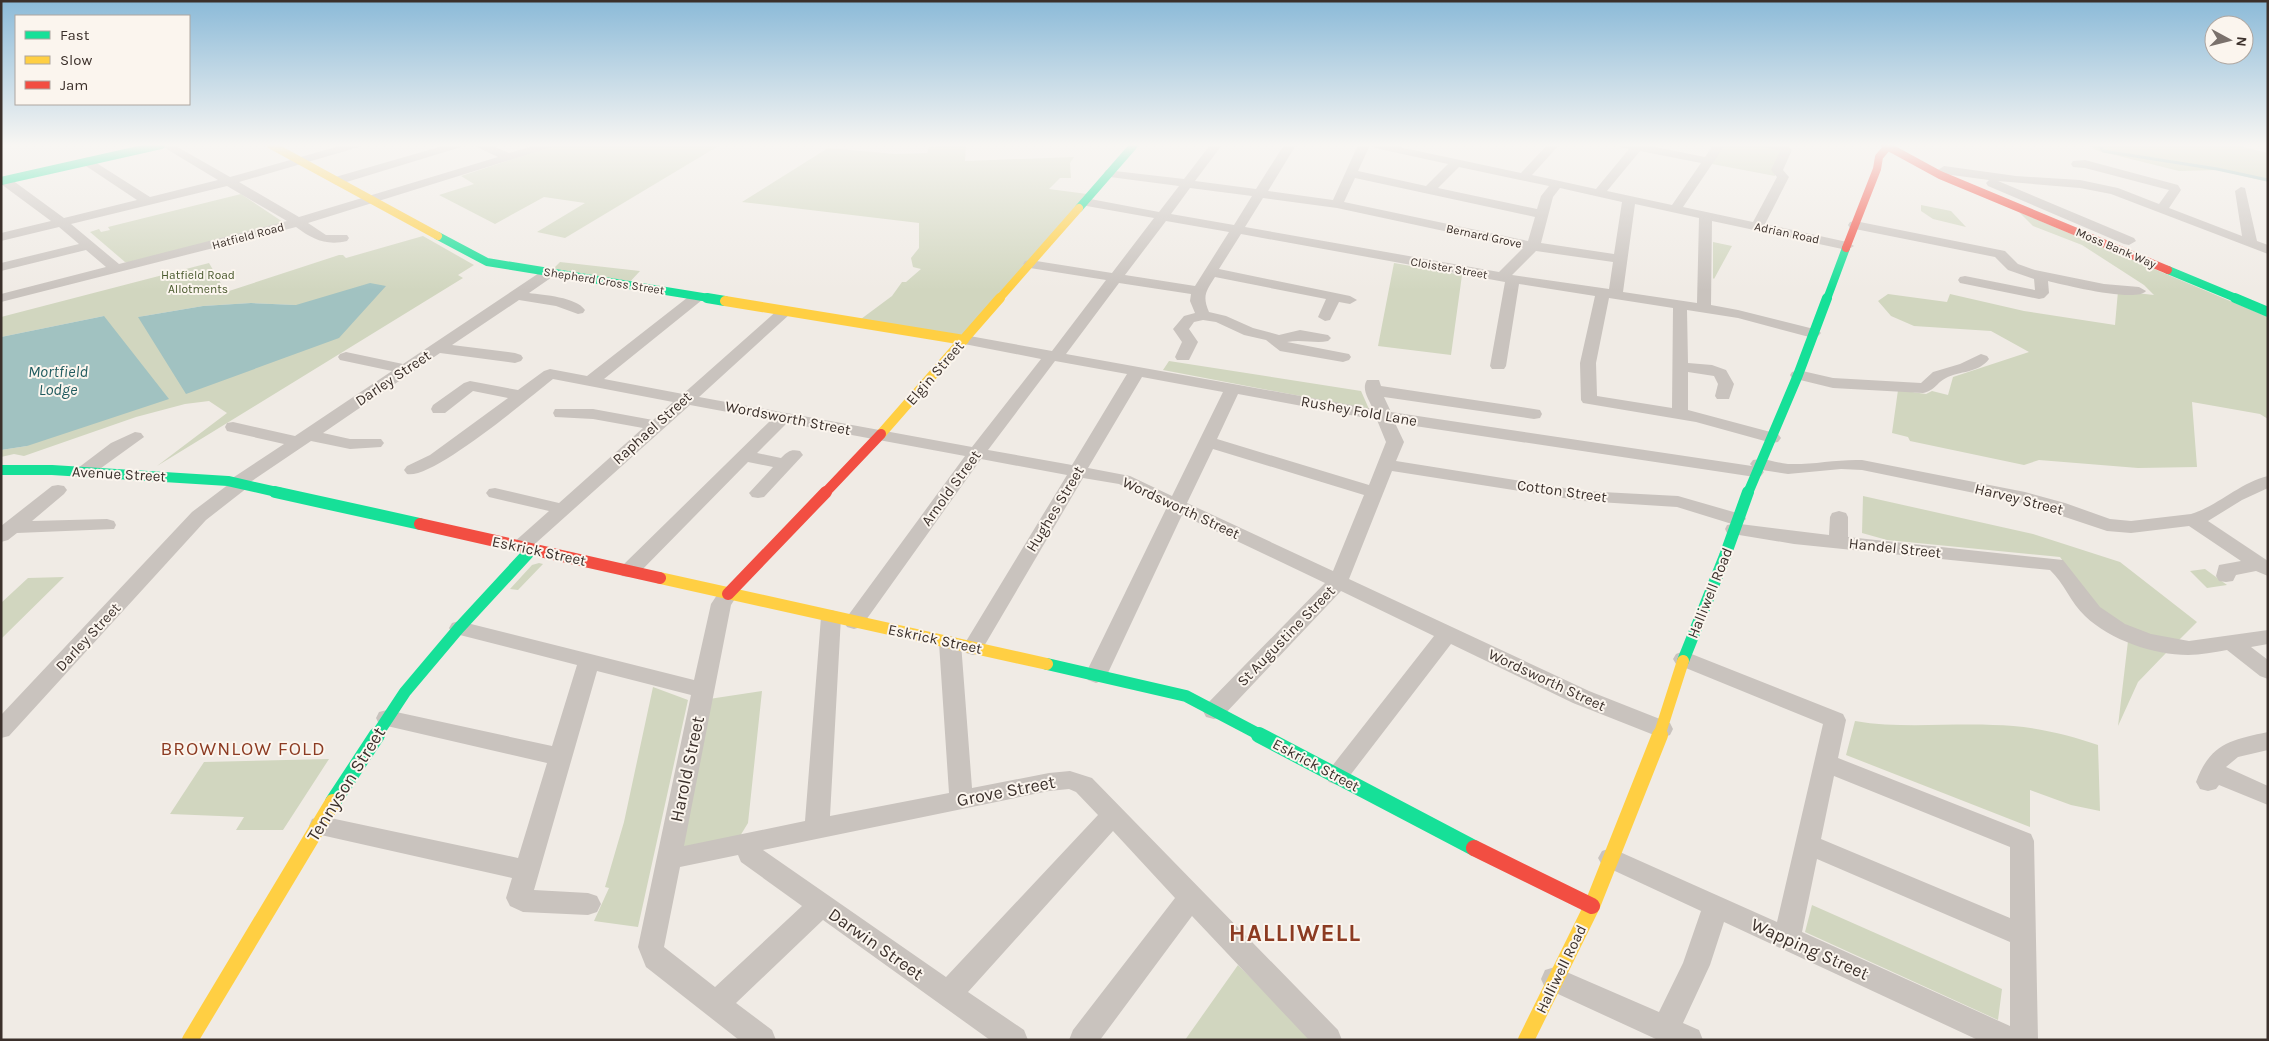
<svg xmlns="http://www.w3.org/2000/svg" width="2269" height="1041" font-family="Karla,sans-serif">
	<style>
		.green { fill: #d1d6bf; fill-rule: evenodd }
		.water { fill: #a1c2c1 }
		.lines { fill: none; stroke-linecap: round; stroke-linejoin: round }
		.stream { stroke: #a1c2c1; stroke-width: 3 }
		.street { fill: #c9c3be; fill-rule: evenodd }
		.fast-far3 { stroke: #16e098; stroke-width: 8 }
		.fast-far2 { stroke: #16e098; stroke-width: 10 }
		.fast-far1 { stroke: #16e098; stroke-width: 12 }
		.fast { stroke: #16e098; stroke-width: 16 }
		.slow-far3 { stroke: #ffcf43; stroke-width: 8 }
		.slow-far2 { stroke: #ffcf43; stroke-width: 10 }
		.slow-far1 { stroke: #ffcf43; stroke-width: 12 }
		.slow { stroke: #ffcf43; stroke-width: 16 }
		.jam-far3 { stroke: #f24e42; stroke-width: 8 }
		.jam-far2 { stroke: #f24e42; stroke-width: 10 }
		.jam-far1 { stroke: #f24e42; stroke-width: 12 }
		.jam { stroke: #f24e42; stroke-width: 16 }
		.labels { text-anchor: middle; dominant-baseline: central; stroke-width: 4; stroke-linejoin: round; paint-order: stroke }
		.far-street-label { font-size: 12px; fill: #3b302b; stroke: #fbf5ee }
		.far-park-label { font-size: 12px; fill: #4a5a2e; stroke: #fbf5ee }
		.street-label { font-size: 15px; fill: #3b302b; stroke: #fbf5ee }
		.water-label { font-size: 16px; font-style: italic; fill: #1f5a5e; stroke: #fbf5ee }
		.near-street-label { font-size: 18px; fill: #3b302b; stroke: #fbf5ee }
		.near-neighbourhood-label { font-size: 19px; letter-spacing: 1px; fill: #8c3b22; stroke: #fbf5ee }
		.near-district-label { font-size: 24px; font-weight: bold; letter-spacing: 1px; fill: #8c3b22; stroke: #fbf5ee }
	</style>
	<rect width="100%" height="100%" fill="#f0ebe5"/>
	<path class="green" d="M 556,145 L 720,145 L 565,238 L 537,232 L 585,203 L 544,197 L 495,224 L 439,195 L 474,184 L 461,176 Z
		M 1723,145 C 1739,145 1768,139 1781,150 L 1775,176 L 1712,164 Z
		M 2091,145 L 2236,145 L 2268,153 L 2268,182 L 2218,170 L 2179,171 L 2095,150 Z
		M 966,146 L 965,161 L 1074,157 L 1070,163 L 1071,178 L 1060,178 L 1049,189 L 1087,194 L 964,340 L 857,322 L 892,296 L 902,282 L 906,282 L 921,269 L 913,267 L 911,258 L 919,248 L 919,223 L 742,202 L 828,148 L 895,154 L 927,153 L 929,147 Z
		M 241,194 L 286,224 L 129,262 L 125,262 L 90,232 L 99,229 L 101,232 L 110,230 L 108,227 Z
		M 1921,205 L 1951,211 L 1966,227 L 1933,219 L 1921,211 Z
		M 2019,212 L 2268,317 L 2268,419 L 2260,414 L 2192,402 L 2197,467 L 2138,468 L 2039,460 L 2024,465 L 1910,441 L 1908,437 L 1892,433 L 1898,390 L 1926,394 L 1932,391 L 1948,395 L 1953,377 L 2029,352 L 1991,331 L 1914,326 L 1891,316 L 1878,301 L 1888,294 L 1947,302 L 1950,294 L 2024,311 L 2115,325 L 2118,291 L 2154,295 L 2144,285 L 2082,245 L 2033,226 Z
		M 423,236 L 474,265 L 458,275 L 463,278 L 157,466 L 227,413 L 209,401 L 185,404 L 136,417 L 24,456 L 14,454 L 1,457 L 1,450 L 27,446 L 104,316 L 1,337 L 1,317 L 209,263 L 226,292 L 339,255 L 343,255 L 346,258 ZM 251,303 L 296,305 L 138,317 L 203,306 Z
		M 1713,242 L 1732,246 L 1714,279 L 1713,278 Z
		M 560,262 L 640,271 L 627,285 L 550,272 Z
		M 1394,263 L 1462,275 L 1451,355 L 1378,346 Z
		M 1169,361 L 1361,391 L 1369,409 L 1163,370 Z
		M 1863,496 L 2033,534 L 2120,562 L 2197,622 L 2175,644 L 2131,629 L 2096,608 L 2060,557 L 1887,540 L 1862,533 Z
		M 539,563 L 543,564 L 518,590 L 510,589 L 532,565 Z
		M 2205,569 L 2227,585 L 2207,588 L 2190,571 Z
		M 64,577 L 1,639 L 1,603 L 28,578 Z
		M 2128,641 L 2166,653 L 2138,682 L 2118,726 Z
		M 653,687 L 688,700 L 638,927 L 594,921 L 609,888 L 605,887 L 624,822 Z
		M 762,691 L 748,823 L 734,846 L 694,854 L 671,845 L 709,699 Z
		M 1855,721 C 1901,729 1947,723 1993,725 C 2028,725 2066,734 2098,745 L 2100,811 L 2071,805 L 2030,790 L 2030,827 L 1846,755 Z
		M 329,759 L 283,830 L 236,830 L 244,817 L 170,814 L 204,762 Z
		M 1812,905 L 2002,989 L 1998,1020 L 1805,932 Z
		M 1238,965 L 1312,1040 L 1185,1040 Z"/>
	<path class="water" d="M 370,283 L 386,286 L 339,338 L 186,394 L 138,317 L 203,306 L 251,303 L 296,305 Z
		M 104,316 L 169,399 L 27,446 L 1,450 L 1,337 Z"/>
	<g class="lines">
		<path class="stream" d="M 2099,145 L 2103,151 L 2217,169 L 2268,180"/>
		<path class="street" d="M 160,145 L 174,145 L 230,177 L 343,145 L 361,145 L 359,147 L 239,182 L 299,217 L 498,157 L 477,147 L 475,145 L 490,145 L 509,153 L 537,145 L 554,145 L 552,147 L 308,223 L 326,235 L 347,235 L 349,238 L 347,241 C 326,246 312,239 296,227 L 1,302 L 1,294 L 106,267 L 86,250 L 1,271 L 1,263 L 79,244 L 59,227 L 1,241 L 1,233 L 51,221 L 1,184 L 1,177 L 8,177 L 64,218 L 137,200 L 83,164 L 81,161 L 87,157 L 150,197 L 218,180 ZM 227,186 L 287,221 L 119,264 L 71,224 Z
			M 446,145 L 463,145 L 461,147 L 340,184 L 336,185 L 330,181 L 332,178 Z
			M 1210,145 L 1222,145 L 1195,181 L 1256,189 L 1284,145 L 1296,145 L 1268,191 L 1333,200 L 1358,145 L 1390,145 L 1521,173 L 1547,145 L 1559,145 L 1532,175 L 1596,189 L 1629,149 L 1620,147 L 1618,145 L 1645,145 L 1705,157 L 1713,145 L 1725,145 L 1683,207 L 1753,222 L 1777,177 L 1771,170 L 1780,151 L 1764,147 L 1762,145 L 1786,145 L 1792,150 L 1783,170 L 1789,177 L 1765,224 L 1847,242 L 1854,246 L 1847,250 L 1712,221 L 1711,305 L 1738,310 L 1818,330 L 1821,333 L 1818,336 L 1813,338 L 1738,318 L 1687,310 L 1688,363 L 1712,365 L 1726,370 L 1734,384 L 1729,399 L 1717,399 L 1715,396 L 1718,384 L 1714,376 L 1688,372 L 1688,410 L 1778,434 L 1781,438 L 1778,442 L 1772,443 L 1696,422 L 1583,403 L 1581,400 L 1580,363 L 1595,296 L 1519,284 L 1506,366 L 1504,369 L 1492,369 L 1490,366 L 1505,282 L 1241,234 L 1219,269 L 1350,296 L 1357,300 L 1350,304 L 1339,302 L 1330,320 L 1325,321 L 1318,317 L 1326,299 L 1215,277 C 1206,291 1202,296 1209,312 L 1226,316 L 1253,328 L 1279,335 L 1300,330 L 1328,335 L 1331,338 L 1328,341 C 1316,344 1302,339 1287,342 L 1349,354 L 1351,357 L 1349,360 L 1343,362 L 1280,351 L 1266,340 L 1244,335 L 1216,322 L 1203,320 L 1194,322 L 1189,329 L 1198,342 L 1189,360 L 1177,360 L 1175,357 L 1182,342 L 1173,329 L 1184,316 L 1195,313 L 1190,301 L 1191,294 L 1119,283 L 1066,354 L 1373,409 C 1369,400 1361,389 1367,380 L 1379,380 L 1381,386 L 1534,409 L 1540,410 L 1542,414 L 1540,418 L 1534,419 L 1384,397 L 1391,412 L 1752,466 L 1750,464 L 1753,460 C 1765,457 1776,463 1788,464 C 1812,465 1837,459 1862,460 L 2025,492 L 2065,503 L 2110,519 L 2131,521 L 2191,514 C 2218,506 2239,483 2268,476 L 2268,488 L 2242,500 L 2208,521 L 2268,561 L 2268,576 L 2256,571 L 2236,575 L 2233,581 L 2226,582 L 2219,581 L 2216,576 L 2219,565 L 2241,561 L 2189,526 L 2131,533 L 2107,531 L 2023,503 L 1862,470 L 1841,469 L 1788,474 L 1762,470 L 1764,472 L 1761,476 L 1755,477 L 1395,423 L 1404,442 L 1396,461 L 1583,491 L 1678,496 L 1744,515 L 1746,519 L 1740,524 L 1829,535 L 1830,517 L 1832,513 L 1839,511 L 1846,513 L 1848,517 L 1848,537 L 2063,560 L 2100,607 L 2125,624 L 2151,634 L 2189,641 L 2268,630 L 2268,644 L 2251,647 L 2268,660 L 2268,679 L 2260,676 L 2227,650 C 2214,652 2201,655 2188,655 C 2154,655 2110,640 2085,616 C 2071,603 2064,583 2050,570 L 1794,544 L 1727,533 L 1725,529 L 1727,525 L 1732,524 L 1677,507 L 1583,501 L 1392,471 L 1349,579 L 1589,691 L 1670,723 L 1673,729 L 1670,735 L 1662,738 L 1654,735 L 1573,703 L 1451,644 L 1345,782 L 1337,785 L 1329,782 L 1325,776 L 1329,770 L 1434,636 L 1341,591 L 1222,717 L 1214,719 L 1206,717 L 1203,711 L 1206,705 L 1325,583 L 1182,515 L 1107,675 L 1104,680 L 1096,683 L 1088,680 L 1085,675 L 1167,507 L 1119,484 L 1083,478 L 980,653 L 973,655 L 966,653 L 962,648 L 1067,475 L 981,459 L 861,627 L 854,629 L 847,627 L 844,622 L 847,617 L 965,456 L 787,423 L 757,453 L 781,458 C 788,451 791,449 800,451 L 803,455 L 764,497 L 758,498 L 752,497 L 749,493 L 773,467 L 748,462 L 636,576 L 629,577 L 622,576 L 619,571 L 622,566 L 771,420 L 690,405 L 527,551 L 520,553 L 513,551 L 510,547 L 513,543 L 549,511 L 489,497 L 486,493 L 489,489 L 495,488 L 559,503 L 643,428 L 593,419 L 555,417 L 553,413 L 555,409 L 593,409 L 653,420 L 673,402 L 553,379 C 529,398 432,480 407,474 L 404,470 L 407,466 L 430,455 L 508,398 L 473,391 L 445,413 L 433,413 L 431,409 L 433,405 L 464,383 L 470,381 L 518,390 L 544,371 L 550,369 L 587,376 L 692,294 L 697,293 L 704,297 L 702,300 L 604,379 L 683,394 L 780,308 L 785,307 L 792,311 L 790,314 L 699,397 L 972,447 L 1041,359 L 959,343 L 956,340 L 959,337 L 964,335 L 1052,351 L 1106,280 L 1030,268 L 1023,264 L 1025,261 L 1030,260 L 1112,273 L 1154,218 L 1081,205 L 1079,202 L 1081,199 L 1085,198 L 1159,212 L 1179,186 L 1110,177 L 1104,173 L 1106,170 L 1184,179 ZM 1370,145 L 1375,148 L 1448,164 L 1426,186 L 1358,171 ZM 1640,151 L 1701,163 L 1672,205 L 1607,191 ZM 1459,167 L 1549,186 L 1541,196 L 1537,209 L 1438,188 ZM 1355,178 L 1535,217 L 1528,241 L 1344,202 ZM 1190,188 L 1252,196 L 1234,225 L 1171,214 ZM 1560,188 L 1622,202 L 1614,254 L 1541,243 L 1553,197 ZM 1263,198 L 1337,208 L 1523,248 L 1499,272 L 1245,227 ZM 1635,204 L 1699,218 L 1697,303 L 1623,292 ZM 1166,221 L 1229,232 L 1195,286 L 1125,275 ZM 1536,251 L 1613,262 L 1609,289 L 1512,275 ZM 1609,298 L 1673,308 L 1672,408 L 1597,396 L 1596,363 ZM 1055,361 L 1127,374 L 1072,465 L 988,450 ZM 1142,377 L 1223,392 L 1172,496 L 1130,476 L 1088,468 ZM 1238,394 L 1377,420 L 1386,442 L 1369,485 L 1217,439 ZM 1213,449 L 1364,495 L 1333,571 L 1187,503 Z
			M 2085,160 L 2178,185 L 2181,190 L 2169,208 L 2242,236 L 2235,191 L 2241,187 L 2245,188 L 2257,241 L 2268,245 L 2268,254 L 2111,194 L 2080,188 L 1998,181 L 2134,238 L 2136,241 L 2129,245 L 2124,244 L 1988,186 L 1986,183 L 1989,180 L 1944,174 L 1938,170 L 1944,166 L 2016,176 L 2080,180 L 2118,188 L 2159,204 L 2169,190 L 2085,168 L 2073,167 L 2071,164 L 2073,161 Z
			M 1855,221 L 2005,251 L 2018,264 L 2035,270 L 2104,284 L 2139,287 L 2146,291 C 2137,303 2064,285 2048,281 L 2049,293 L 2044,298 L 2039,299 L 1965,284 L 1960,283 L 1958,280 L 1960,277 L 1965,276 L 2035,290 L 2034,279 L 2008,270 L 1995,257 L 1850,228 L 1848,225 L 1850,222 Z
			M 550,268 L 555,269 L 557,272 L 555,275 L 529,293 C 544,295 576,297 585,310 L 583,313 L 578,314 L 556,306 L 519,300 L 452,345 L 515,353 L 521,355 L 523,358 L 521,361 L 515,363 L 440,353 L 323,433 L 350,439 L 381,439 L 384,443 L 381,447 L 350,449 L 311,441 L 249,483 L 247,488 L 206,520 L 9,736 L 1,738 L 1,715 L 192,512 L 229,484 L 231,479 L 284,444 L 227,431 L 225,427 L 227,423 L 233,422 L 295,436 L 392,371 L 340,360 L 338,357 L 340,354 L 346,352 L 403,364 L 545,269 Z
			M 1981,354 L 1987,356 L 1989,359 C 1979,373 1959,371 1946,378 C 1936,383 1936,390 1923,393 L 1833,388 L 1792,378 L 1790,375 L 1792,372 L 1798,370 L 1833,378 L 1921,383 L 1933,372 L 1960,364 Z
			M 135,432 L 141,433 L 144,437 L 90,476 L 78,476 L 75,472 L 78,468 L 111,443 Z
			M 58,485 L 64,486 L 67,490 L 64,494 L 32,521 L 107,519 L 114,521 L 116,525 L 114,529 L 17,533 L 8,540 L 1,542 L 1,526 L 52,486 Z
			M 728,587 L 735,589 L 738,594 L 731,605 L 684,846 L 805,821 L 821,617 L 824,612 L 831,610 L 838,612 L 841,617 L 830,816 L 949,793 L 939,643 L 943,638 L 950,636 L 957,638 L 961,643 L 972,788 L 1049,773 L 1070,771 L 1092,778 L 1338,1030 L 1342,1040 L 1309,1040 L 1192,916 L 1100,1040 L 1069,1040 L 1073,1030 L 1175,898 L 1113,831 L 968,992 L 1024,1030 L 1028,1040 L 990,1040 L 823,920 L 736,1003 L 772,1030 L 776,1040 L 739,1040 L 646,967 L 638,947 L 691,695 L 597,671 L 534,890 L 588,893 L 597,896 L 601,904 L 597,912 L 588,915 L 523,912 L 510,906 L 506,898 L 512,878 L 312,833 L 309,826 L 312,819 L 321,816 L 518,858 L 547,763 L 387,726 L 379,724 L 376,718 L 379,712 L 387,710 L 552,746 L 577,665 L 452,633 L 449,628 L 452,623 L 459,621 L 694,680 L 711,604 L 721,589 ZM 1069,789 L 1076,792 L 1098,815 L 946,977 L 763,850 L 1049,791 ZM 738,855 L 741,862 L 802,906 L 715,987 L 664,947 L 680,867 Z
			M 1684,651 L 1843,714 L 1846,720 L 1838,758 L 2031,834 L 2034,841 L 2038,1040 L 1978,1040 L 1724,922 L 1710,965 L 1683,1023 L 1699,1030 L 1703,1040 L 1658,1040 L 1545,988 L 1541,979 L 1545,970 L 1555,967 L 1659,1012 L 1683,963 L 1701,911 L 1602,865 L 1598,858 L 1602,851 L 1611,848 L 1777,922 L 1823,724 L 1676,664 L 1673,659 L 1676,654 ZM 1834,776 L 2010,847 L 2010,918 L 1821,839 ZM 1817,859 L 2010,942 L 2010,1026 L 1802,932 Z
			M 2268,732 L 2268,750 L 2238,757 L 2226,767 L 2268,786 L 2268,805 L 2219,785 L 2216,789 L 2208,791 L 2200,789 L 2196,782 C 2210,744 2230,740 2268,732 Z"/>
		<path class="fast-far3" d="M 1,181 L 161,145
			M 1079,208 L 1134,145
			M 438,236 L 487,262 L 715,299
			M 2168,270 L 2238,299
			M 1827,299 L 1846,248"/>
		<path class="fast-far2" d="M 707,298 L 725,301
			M 2235,298 L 2268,312
			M 1,470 L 52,470 L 228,481 L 281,493
			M 1748,493 L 1798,375 L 1827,298"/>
		<path class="fast-far1" d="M 275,492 L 420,524
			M 1683,661 L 1725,556 L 1748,492
			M 1047,664 L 1186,696 L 1262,736
			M 376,736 L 405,692 L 459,628 L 531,550"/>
		<path class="fast" d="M 1259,735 L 1474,848
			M 333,802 L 377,735"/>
		<path class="slow-far3" d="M 271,145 L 438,236
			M 999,299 L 1079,208"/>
		<path class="slow-far2" d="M 725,301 L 964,340
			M 881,434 L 1000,298"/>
		<path class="slow-far1" d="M 660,578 L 1047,664
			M 1659,736 L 1683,661"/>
		<path class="slow" d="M 190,1040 L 333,802
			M 1526,1040 L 1592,906 L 1660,735"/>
		<path class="jam-far3" d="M 1885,145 L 1940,175 L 2168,270
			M 1846,248 L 1877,169 L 1879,157 L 1889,145"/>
		<path class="jam-far2" d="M 825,493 L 881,434"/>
		<path class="jam-far1" d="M 420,524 L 660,578
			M 728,594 L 826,492"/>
		<path class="jam" d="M 1474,848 L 1592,906"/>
	</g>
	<linearGradient id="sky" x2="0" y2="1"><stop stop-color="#8bbad8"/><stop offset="0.5" stop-color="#f8f6f3"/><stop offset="1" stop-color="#f8f6f3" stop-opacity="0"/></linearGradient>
	<rect width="2269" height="290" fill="url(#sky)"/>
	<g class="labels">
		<g class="far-street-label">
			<text transform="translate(1787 233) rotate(12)">Adrian Road</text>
			<text transform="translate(248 236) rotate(-15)">Hatfield Road</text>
			<text transform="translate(1484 236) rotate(12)">Bernard Grove</text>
			<text transform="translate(2116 248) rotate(23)">Moss Bank Way</text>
			<text transform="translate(1449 268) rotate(10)">Cloister Street</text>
			<text transform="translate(604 281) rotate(9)">Shepherd Cross Street</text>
		</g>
		<g class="far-park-label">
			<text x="198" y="275">Hatfield Road<tspan x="198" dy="14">Allotments</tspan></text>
		</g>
		<g class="street-label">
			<text transform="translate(935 373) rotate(-49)">Elgin Street</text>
			<text transform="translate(393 378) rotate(-34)">Darley Street</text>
			<text transform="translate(1359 411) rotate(10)">Rushey Fold Lane</text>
			<text transform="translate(788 418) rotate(11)">Wordsworth Street</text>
			<text transform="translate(652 428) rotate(-42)">Raphael Street</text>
			<text transform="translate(119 474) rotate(3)">Avenue Street</text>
			<text transform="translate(951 488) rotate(-54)">Arnold Street</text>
			<text transform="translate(1562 491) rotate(8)">Cotton Street</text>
			<text transform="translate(2019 499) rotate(14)">Harvey Street</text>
			<text transform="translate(1181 508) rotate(25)">Wordsworth Street</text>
			<text transform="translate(1055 509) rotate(-59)">Hughes Street</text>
			<text transform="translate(1895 548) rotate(6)">Handel Street</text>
			<text transform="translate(539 551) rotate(12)">Eskrick Street</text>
			<text transform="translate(1710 593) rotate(-68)">Halliwell Road</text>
			<text transform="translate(1286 636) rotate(-46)">St Augustine Street</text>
			<text transform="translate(88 637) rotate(-47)">Darley Street</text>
			<text transform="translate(935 639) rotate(12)">Eskrick Street</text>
			<text transform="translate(1547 680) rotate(25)">Wordsworth Street</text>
			<text transform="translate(1316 765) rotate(28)">Eskrick Street</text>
			<text transform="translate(1561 969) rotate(-64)">Halliwell Road</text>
		</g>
		<g class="water-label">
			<text x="58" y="371">Mortfield<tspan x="58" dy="18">Lodge</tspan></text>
		</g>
		<g class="near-street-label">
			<text transform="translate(687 769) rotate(-78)">Harold Street</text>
			<text transform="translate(346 784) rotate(-58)">Tennyson Street</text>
			<text transform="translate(1006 791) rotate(-11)">Grove Street</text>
			<text transform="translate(876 944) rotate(35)">Darwin Street</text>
			<text transform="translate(1810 949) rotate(24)">Wapping Street</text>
		</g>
		<g class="near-neighbourhood-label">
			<text x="243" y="749">BROWNLOW FOLD</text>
		</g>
		<g class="near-district-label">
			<text x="1295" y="933">HALLIWELL</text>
		</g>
	</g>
	<rect width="2269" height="1041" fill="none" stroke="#3b302b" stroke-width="5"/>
	<rect x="15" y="15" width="175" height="90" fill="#fbf5ee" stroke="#aea6a0"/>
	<rect x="25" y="31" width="25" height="8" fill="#16e098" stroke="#aea6a0"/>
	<text x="60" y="40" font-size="15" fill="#3b302b">Fast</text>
	<rect x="25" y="56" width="25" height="8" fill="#ffcf43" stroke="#aea6a0"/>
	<text x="60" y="65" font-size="15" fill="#3b302b">Slow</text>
	<rect x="25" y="81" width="25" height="8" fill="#f24e42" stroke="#aea6a0"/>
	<text x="60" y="90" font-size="15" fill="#3b302b">Jam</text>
	<g transform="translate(2229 40) rotate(97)"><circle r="24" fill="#fbf5ee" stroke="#aea6a0"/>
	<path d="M0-4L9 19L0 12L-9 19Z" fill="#7a716c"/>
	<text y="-8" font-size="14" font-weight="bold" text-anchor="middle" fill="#3b302b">N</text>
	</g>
</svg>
